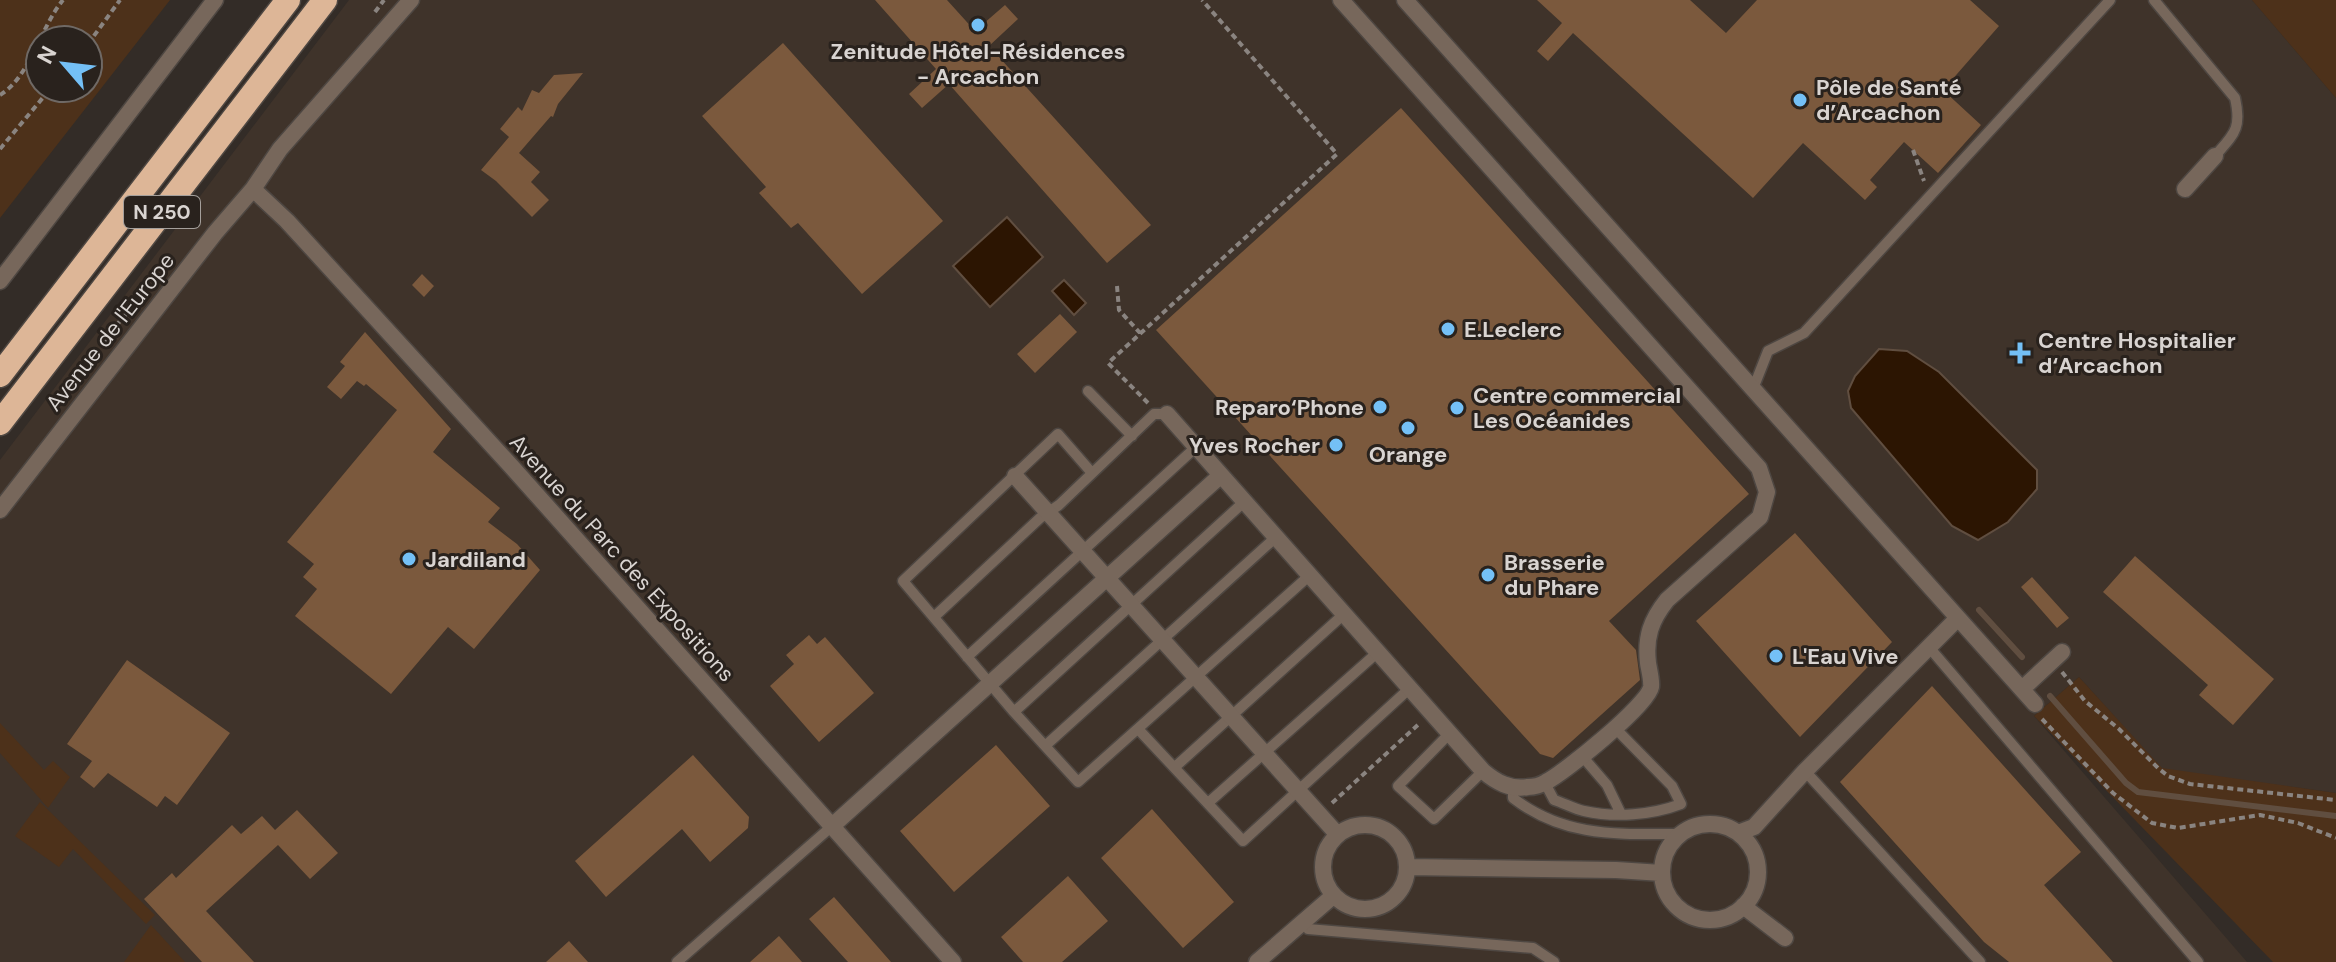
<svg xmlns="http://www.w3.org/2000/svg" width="2336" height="962" font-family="'DM Sans',sans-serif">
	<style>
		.built { fill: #3f332a }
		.green { fill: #4d311a; fill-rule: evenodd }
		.water { fill: #2c1502; stroke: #604e40; stroke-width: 2 }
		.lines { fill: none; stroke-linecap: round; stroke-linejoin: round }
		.stream { stroke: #604e40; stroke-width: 6 }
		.building { fill: #7b593d }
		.lane-casing { stroke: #4e4742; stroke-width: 13 }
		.street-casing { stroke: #4e4742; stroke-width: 19 }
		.highway-casing { stroke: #4e4742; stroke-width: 27 }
		.path { stroke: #8a8480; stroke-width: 4; stroke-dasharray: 6 4; stroke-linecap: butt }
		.lane { stroke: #77675b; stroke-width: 10 }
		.street { stroke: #77675b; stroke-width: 16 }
		.highway { stroke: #ddb697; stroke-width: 24 }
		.poi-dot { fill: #74c0f6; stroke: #29221d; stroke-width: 3 }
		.labels { text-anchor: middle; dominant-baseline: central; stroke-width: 6; stroke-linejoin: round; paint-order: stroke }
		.shield { fill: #29221d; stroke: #a49f9b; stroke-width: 2 }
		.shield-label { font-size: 20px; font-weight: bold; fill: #d9d4d1 }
		.poi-label { font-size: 22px; font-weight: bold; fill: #d9d4d1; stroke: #29221d; text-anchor: start }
		.street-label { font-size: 22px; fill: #d9d4d1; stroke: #29221d }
	</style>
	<rect width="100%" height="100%" fill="#332c27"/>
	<path class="built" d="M 349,0 L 2252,0 L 2336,98 L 2336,793 L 2162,769 L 2079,677 L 2034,716 L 2247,962 L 0,962 L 0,460 Z"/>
	<path class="green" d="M 0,0 L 170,0 L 0,218 ZM 40,40 L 88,40 L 88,88 L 40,88 Z
		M 2252,0 L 2336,0 L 2336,98 Z
		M 2079,677 L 2162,768 L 2336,793 L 2336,962 L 2273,962 L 2034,716 Z
		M 0,723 L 44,770 L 53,761 L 70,777 L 48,808 L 0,753 Z
		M 40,802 L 155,915 L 146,924 L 73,849 L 59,867 L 15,836 Z
		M 151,925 L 185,962 L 124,962 Z"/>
	<path class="water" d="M 1007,217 L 1043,257 L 990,307 L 953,266 Z
		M 1064,280 L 1086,303 L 1074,315 L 1052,291 Z
		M 1879,349 L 1907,351 L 1939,372 L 2037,470 L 2037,489 L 2008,522 L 1978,540 L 1952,526 L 1851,408 L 1848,391 L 1855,376 Z"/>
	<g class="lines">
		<path class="stream" d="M 1979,610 L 2022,657
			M 2050,696 L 2126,783 L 2138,792 L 2336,816"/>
	</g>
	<path class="building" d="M 875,0 L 947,0 L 975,31 L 1005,5 L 1018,19 L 989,46 L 1151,225 L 1107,263 L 949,84 L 922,108 L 909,94 L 936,69 Z
		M 1537,0 L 1690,0 L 1726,33 L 1757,0 L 1970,0 L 1999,26 L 1943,90 L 1981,125 L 1938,173 L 1904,142 L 1870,180 L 1877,187 L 1865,200 L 1803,143 L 1753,198 L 1573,33 L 1548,61 L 1537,51 L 1562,23 Z
		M 783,43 L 943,221 L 862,294 L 798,223 L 791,228 L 759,193 L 766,187 L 702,116 Z
		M 583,73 L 558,104 L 553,117 L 551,116 L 519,153 L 540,172 L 531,182 L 549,200 L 532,217 L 496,181 L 481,170 L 509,137 L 500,129 L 518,107 L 522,111 L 532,90 L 539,93 L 554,75 Z
		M 1401,108 L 1749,494 L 1609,621 L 1636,650 L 1640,680 L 1553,758 L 1540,754 L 1156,330 Z
		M 422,274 L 434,286 L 424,297 L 412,285 Z
		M 1060,314 L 1077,332 L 1035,373 L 1017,354 Z
		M 365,332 L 451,429 L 433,452 L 500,508 L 488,522 L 517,544 L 540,570 L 474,649 L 448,627 L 391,694 L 295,616 L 317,589 L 303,577 L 314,564 L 287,542 L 397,410 L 366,384 L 364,386 L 357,381 L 341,399 L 327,387 L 345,366 L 340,362 Z
		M 1795,533 L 1892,642 L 1800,737 L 1696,621 Z
		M 2135,556 L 2274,679 L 2233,725 L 2199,695 L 2208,685 L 2103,592 Z
		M 2032,577 L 2069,618 L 2057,628 L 2021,587 Z
		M 809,635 L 817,644 L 825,637 L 874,693 L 819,742 L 770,686 L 794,664 L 786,655 Z
		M 127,660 L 230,733 L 177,805 L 165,796 L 157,807 L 108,773 L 94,788 L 80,777 L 92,761 L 67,744 Z
		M 1932,686 L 2081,852 L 2044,885 L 2113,962 L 2009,962 L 1984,942 L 1840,782 Z
		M 996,745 L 1050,806 L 954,892 L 900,831 Z
		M 693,755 L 749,817 L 748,828 L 710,862 L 682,829 L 606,897 L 575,861 Z
		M 1152,809 L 1234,902 L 1183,948 L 1101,858 Z
		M 297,810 L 338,853 L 310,879 L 278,845 L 206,911 L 254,962 L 202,962 L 144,899 L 172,873 L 176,878 L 232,825 L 241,834 L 262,816 L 275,830 Z
		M 1068,876 L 1108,921 L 1062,962 L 1023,962 L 1001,937 Z
		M 834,897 L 891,962 L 848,962 L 809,919 Z
		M 779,936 L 802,962 L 750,962 Z
		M 569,941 L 588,962 L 546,962 Z"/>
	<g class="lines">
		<defs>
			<path id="lane" d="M 2154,0 L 2235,98 C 2242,129 2234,134 2215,156
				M 1753,389 L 1768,351 L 1804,333 L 2110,0
				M 1088,391 L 1132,436
				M 1092,473 L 1058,434 L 903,581 L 1014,712 L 1078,782 L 1310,575
				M 934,617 L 1040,518 L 1059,505 L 1154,414 L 1167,414
				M 1928,646 L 2198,962
				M 967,657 L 1195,448
				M 1014,712 L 1245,501
				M 1139,730 L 1243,841 L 1410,688
				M 1450,733 L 1398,786 L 1434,819 L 1483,771
				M 1045,746 L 1276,537
				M 1582,756 L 1607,785 L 1621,814
				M 1175,767 L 1344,614
				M 1805,771 L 1980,962
				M 1545,783 L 1554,800 C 1564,803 1574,809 1584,811 C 1615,818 1652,815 1681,804 L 1672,786 L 1615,728
				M 1513,787 L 1513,798 C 1565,838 1618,834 1681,834
				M 1208,803 L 1378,652
				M 1302,921 L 1308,929 L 1533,948 L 1554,962
				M 677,962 L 831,827"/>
			<path id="street" d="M 1405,0 L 2035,704
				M 253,189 L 287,221 L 511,466 L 953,962
				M 2185,189 L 2215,156
				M 0,281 L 215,0
				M 1167,414 L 1483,771 C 1496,782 1510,790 1528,787 C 1533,787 1541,785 1546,782 C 1564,773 1648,705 1651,687 C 1652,680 1649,670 1648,663 C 1645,637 1651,620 1667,600 L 1760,517 L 1767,492 L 1759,468 L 1341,0
				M 1015,476 L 1338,835
				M 0,510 L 215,233 L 253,189 L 280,149 L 411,0
				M 2022,689 L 2062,652
				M1662 872a48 48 0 1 1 96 0a48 48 0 1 1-96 0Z
				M1323 867a42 42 0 1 1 84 0a42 42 0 1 1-84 0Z
				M 831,827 L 1220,476
				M 1738,833 L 1754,827 L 1805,771 L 1958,618
				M 1407,867 L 1616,870 L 1662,873
				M 1743,906 L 1785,938
				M 1257,962 L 1333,896"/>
			<path id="highway" d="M 0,375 L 288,0
				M 0,423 L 325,0"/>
		</defs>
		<use href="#lane" class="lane-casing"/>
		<use href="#street" class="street-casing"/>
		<use href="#highway" class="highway-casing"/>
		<path class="path" d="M 375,12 L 384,0
			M 88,44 L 120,0
			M 0,95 C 30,77 40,28 63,0
			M 0,149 L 51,88
			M 1913,150 L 1924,181
			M 1117,286 L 1119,310 L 1140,333
			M 105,343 L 113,329 L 136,303
			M 1148,403 L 1108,363 L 1337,154 L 1202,0
			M 2062,672 L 2085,701 L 2119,729 L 2158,768 L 2168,776 L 2190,784 L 2336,800
			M 2042,719 L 2113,793 L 2152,823 L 2178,828 L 2260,815 L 2298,823 L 2336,838
			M 1332,803 L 1420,723"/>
		<use href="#lane" class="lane"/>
		<use href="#street" class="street"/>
		<use href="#highway" class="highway"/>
	</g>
	<g class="poi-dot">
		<circle cx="978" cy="25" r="8"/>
		<circle cx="1800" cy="100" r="8"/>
		<circle cx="1448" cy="329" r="8"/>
		<path d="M2016 341h8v8h8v8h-8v8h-8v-8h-8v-8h8z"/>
		<circle cx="1380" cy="407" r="8"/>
		<circle cx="1457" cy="408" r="8"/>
		<circle cx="1408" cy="428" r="8"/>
		<circle cx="1336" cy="445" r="8"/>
		<circle cx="409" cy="559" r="8"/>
		<circle cx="1488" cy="575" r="8"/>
		<circle cx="1776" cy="656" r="8"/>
	</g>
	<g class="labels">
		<rect class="shield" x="124" y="196" width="76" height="32" rx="6"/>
		<g class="shield-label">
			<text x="162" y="212">N 250</text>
		</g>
		<g class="poi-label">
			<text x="978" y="51" text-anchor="middle">Zenitude Hôtel-Résidences<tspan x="978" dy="25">- Arcachon</tspan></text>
			<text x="1816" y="87">Pôle de Santé<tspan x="1816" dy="25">d’Arcachon</tspan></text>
			<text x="1464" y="329">E.Leclerc</text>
			<text x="2038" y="340">Centre Hospitalier<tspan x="2038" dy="25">d‘Arcachon</tspan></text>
			<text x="1473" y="395">Centre commercial<tspan x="1473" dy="25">Les Océanides</tspan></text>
			<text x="1364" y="407" text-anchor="end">Reparo‘Phone</text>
			<text x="1320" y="445" text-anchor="end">Yves Rocher</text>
			<text x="1408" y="454" text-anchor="middle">Orange</text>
			<text x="425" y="559">Jardiland</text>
			<text x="1504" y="562">Brasserie<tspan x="1504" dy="25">du Phare</tspan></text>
			<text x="1792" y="656">L'Eau Vive</text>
		</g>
		<g class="street-label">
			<text transform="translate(110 332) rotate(-52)">Avenue de l'Europe</text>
			<text transform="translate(622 558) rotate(48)">Avenue du Parc des Expositions</text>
		</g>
	</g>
	<g transform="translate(64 64) rotate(298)"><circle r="38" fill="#29221d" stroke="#6f6965" stroke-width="2"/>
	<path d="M0-6L14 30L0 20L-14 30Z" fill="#74c0f6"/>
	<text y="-12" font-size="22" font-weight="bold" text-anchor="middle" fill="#d9d4d1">N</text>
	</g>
</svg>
